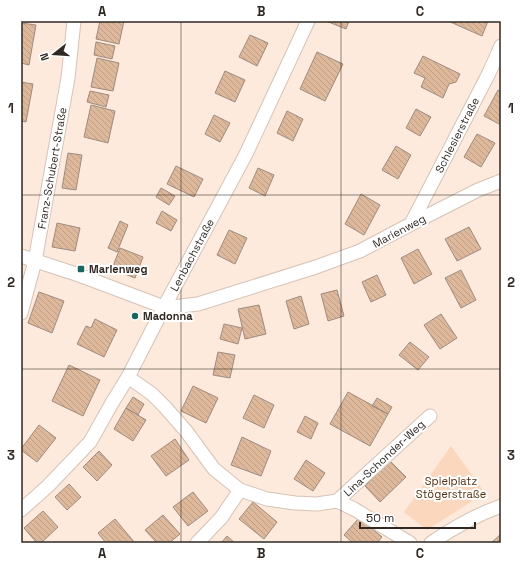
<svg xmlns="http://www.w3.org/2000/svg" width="522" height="564" font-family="'Space Grotesk',sans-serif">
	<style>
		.park { fill: #fad7bd }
		.building { fill: url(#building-back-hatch); stroke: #9d8c80 }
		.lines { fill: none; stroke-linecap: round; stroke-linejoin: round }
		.street-casing { stroke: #d5c3b5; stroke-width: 15 }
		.street { stroke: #fff; stroke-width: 13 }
		.grid { fill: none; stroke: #2f2823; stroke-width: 1; stroke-opacity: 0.55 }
		.poi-dot { fill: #1b665e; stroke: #fff; stroke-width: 1.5 }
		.labels { text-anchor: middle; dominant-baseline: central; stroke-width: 4; stroke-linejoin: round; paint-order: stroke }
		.street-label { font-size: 11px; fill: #2f2823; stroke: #fff }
		.poi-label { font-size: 11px; font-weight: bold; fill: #2f2823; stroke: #fff; text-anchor: start }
		.park-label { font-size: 11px; fill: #542f0d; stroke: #fff }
		.neatline { fill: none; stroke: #2f2823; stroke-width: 1.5 }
		.grid-label { font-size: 13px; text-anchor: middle; font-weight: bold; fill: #2f2823 }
	</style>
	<defs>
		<pattern id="building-back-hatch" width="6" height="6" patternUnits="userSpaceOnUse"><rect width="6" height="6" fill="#deb89b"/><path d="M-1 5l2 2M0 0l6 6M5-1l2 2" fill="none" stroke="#bf9e85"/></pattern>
	</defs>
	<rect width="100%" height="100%" fill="#fdeadc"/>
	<path class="park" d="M 451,446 L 485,493 L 427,530 L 404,512 Z"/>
	<path class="building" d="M 100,21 L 124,21 L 119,44 L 96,39 Z
		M 326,21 L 349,21 L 346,29 Z
		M 448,21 L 488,21 L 482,36 Z
		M 21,23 L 36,25 L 29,65 L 21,63 Z
		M 250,35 L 268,43 L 257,66 L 239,57 Z
		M 96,42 L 115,46 L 112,59 L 94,55 Z
		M 317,52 L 343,64 L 325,101 L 300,89 Z
		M 423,56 L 460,74 L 456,82 L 449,84 L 443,98 L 421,87 L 425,78 L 414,73 Z
		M 97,58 L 119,63 L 113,91 L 91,87 Z
		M 225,71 L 245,80 L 235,102 L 215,93 Z
		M 21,82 L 33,84 L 26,122 L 21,121 Z
		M 498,90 L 501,92 L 501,125 L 484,116 Z
		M 90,91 L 109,95 L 106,107 L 87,102 Z
		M 91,105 L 115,111 L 108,143 L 84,137 Z
		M 416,109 L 431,117 L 420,136 L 406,128 Z
		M 287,111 L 303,119 L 293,141 L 277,133 Z
		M 214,115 L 230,123 L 220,142 L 205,134 Z
		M 477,134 L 495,143 L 481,167 L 464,157 Z
		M 396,146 L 411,155 L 398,179 L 382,170 Z
		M 68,153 L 82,155 L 76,190 L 62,188 Z
		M 176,166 L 203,179 L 194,197 L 167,184 Z
		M 258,168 L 274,175 L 265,196 L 249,188 Z
		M 161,188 L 175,196 L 169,205 L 156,197 Z
		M 361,194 L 380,205 L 364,235 L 345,224 Z
		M 162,211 L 177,220 L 171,231 L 156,223 Z
		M 120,221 L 128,225 L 117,252 L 108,248 Z
		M 57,223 L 80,228 L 75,251 L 52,247 Z
		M 469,227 L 481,249 L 457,261 L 445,239 Z
		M 229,230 L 247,238 L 235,264 L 217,255 Z
		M 120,248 L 143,257 L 135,278 L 112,269 Z
		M 418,249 L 432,274 L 414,284 L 401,258 Z
		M 461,270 L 476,300 L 461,308 L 445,278 Z
		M 377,275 L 386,295 L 371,302 L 362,282 Z
		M 337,290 L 344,316 L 328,321 L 321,294 Z
		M 39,292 L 64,301 L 52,333 L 28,323 Z
		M 301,296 L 309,324 L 294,329 L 286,301 Z
		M 259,305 L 266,334 L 245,339 L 238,309 Z
		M 441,314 L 457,338 L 440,349 L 424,325 Z
		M 95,319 L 117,330 L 104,357 L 77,344 L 86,326 L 91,328 Z
		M 224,324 L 242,328 L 238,344 L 220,339 Z
		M 410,342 L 429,357 L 418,370 L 399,355 Z
		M 218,352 L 235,355 L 230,378 L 213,375 Z
		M 69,365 L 100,380 L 83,416 L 52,401 Z
		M 193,386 L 218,398 L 206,423 L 181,411 Z
		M 348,392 L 388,414 L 370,446 L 330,424 Z
		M 254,395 L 274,405 L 264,428 L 243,418 Z
		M 133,397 L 144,404 L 138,415 L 126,408 Z
		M 377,398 L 392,407 L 388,414 L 372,406 Z
		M 126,408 L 146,420 L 133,441 L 114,429 Z
		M 305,416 L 318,423 L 311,439 L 297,432 Z
		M 39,425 L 56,438 L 37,462 L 21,450 L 21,449 Z
		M 242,437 L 271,451 L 261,476 L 231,465 Z
		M 175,439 L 189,460 L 166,476 L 151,456 Z
		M 99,451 L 112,465 L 97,481 L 83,467 Z
		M 306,460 L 325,473 L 313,491 L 294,479 Z
		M 390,461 L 406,477 L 380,502 L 365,486 Z
		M 69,484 L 81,497 L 67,510 L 55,497 Z
		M 193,492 L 208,511 L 188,526 L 173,507 Z
		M 253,502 L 277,522 L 264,539 L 239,519 Z
		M 43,511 L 58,527 L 41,543 L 37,543 L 24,528 Z
		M 163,515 L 180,534 L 169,543 L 157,543 L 145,530 Z
		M 359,518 L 382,537 L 377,543 L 353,543 L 344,535 Z
		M 115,519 L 135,543 L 106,543 L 98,533 Z
		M 501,534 L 501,543 L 491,543 Z
		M 227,536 L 235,543 L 221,543 Z"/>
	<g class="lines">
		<defs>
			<path id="street" d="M 411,224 L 489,73 L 501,46
				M 21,256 L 79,275 L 164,307 L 181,306 L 198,304 L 316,267 L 360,251 L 411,224 L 478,190 L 501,181
				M 21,313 L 35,261 L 68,78 L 74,21
				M 128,377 L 152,394 L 165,407 L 186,431 L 214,469 L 240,490 L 267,499 L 295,503 L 317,504 L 337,501 L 354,509 L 410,543
				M 337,501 L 430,416
				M 21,510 L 48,486 L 90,442 L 112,403 L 128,377 L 164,307 L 246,154 L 308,21
				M 197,543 L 221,518 L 240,490
				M 431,543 C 453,528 476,515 501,506"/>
		</defs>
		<use href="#street" class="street-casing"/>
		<use href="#street" class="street"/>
	</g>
	<path class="grid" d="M 181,21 L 181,543M 341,21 L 341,543M 21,195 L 501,195M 21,369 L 501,369"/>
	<g class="poi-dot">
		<rect x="77" y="265" width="8" height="8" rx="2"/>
		<circle cx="135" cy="316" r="4"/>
	</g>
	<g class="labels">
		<g class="street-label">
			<text transform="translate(457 135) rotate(-63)">Schlesierstraße</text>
			<text transform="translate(52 168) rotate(-80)">Franz-Schubert-Straße</text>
			<text transform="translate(399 231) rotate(-28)">Marienweg</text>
			<text transform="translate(192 255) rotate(-62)">Lenbachstraße</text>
			<text transform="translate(384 458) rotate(-43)">Lina-Schonder-Weg</text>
		</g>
		<g class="poi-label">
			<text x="89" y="269">Marienweg</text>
			<text x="143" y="316">Madonna</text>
		</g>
		<g class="park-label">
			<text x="451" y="481">Spielplatz<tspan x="451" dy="13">Stögerstraße</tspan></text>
		</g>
	</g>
	<rect width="522" height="564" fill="none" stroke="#ffffff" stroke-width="44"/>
	<g transform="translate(54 54) rotate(253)" stroke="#ffffff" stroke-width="3" paint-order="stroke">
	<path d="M0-3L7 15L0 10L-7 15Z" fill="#2f2823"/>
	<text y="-6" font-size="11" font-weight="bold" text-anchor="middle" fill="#2f2823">N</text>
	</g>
	<path d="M360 522v6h115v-6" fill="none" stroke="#2f2823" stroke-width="2"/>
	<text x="366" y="522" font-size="12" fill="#2f2823" stroke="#ffffff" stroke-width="3" paint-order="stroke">50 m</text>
	<rect x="22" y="22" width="478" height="520" class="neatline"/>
	<g class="grid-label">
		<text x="102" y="16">A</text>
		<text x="261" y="16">B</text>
		<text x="420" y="16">C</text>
		<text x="11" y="113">1</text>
		<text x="511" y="113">1</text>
		<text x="11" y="287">2</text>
		<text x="511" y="287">2</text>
		<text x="11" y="460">3</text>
		<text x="511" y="460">3</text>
		<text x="102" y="558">A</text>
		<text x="261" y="558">B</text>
		<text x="420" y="558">C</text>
	</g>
</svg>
